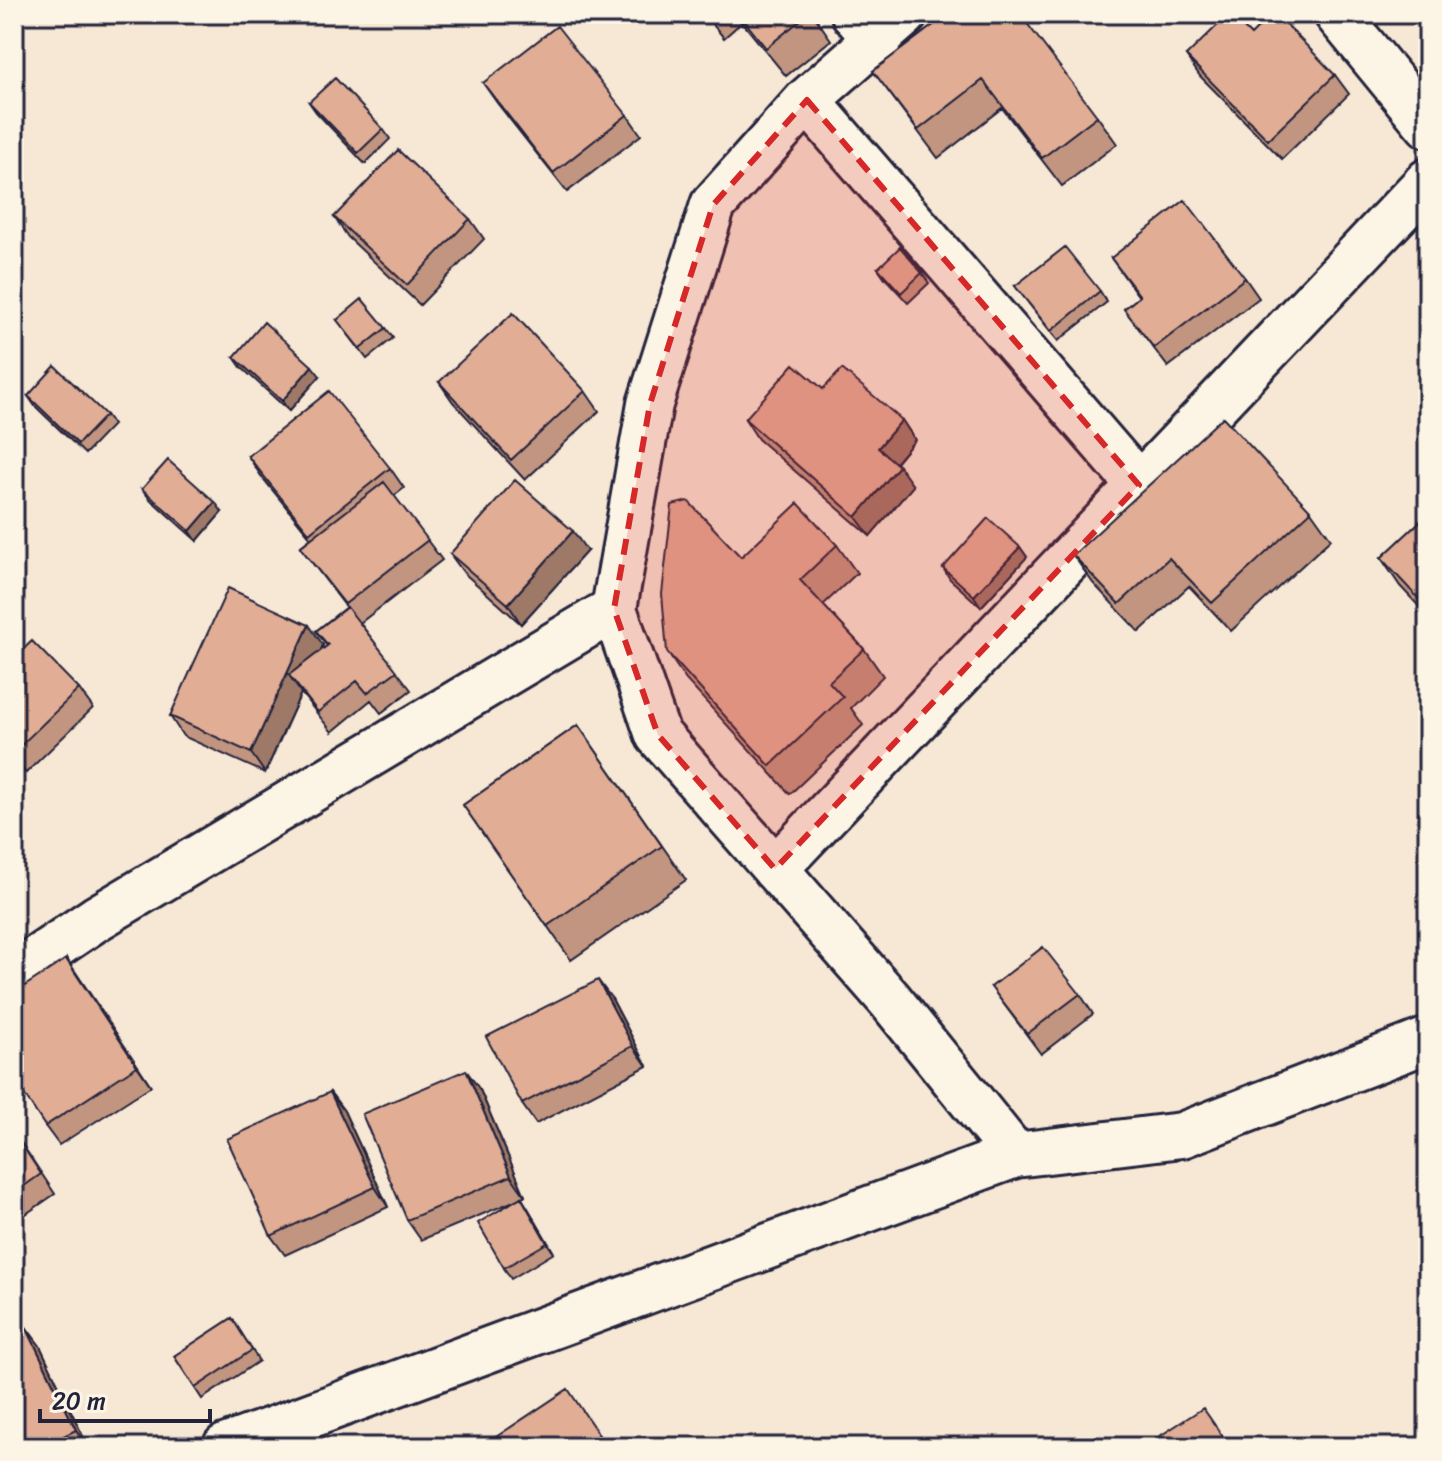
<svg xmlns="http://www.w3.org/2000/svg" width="1442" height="1461" font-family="Sriracha,sans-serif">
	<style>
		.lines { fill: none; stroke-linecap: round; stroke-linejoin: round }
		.minor-casing { stroke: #22223b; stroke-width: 50 }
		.tertiary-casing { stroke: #22223b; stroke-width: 50 }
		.minor { stroke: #fcf5e5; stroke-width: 44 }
		.tertiary { stroke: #fcf5e5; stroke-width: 44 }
		.wall { fill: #c29580; stroke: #22223b; stroke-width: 2 }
		.shaded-wall { fill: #9e7968; stroke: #22223b; stroke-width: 2 }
		.building { fill: #e1ad95; stroke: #22223b; stroke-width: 2 }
		.marked { fill: #d62828; fill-opacity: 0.2; stroke: #d62828; stroke-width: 6; stroke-dasharray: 16 10; stroke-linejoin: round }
	</style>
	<rect width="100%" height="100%" fill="#f7e7d5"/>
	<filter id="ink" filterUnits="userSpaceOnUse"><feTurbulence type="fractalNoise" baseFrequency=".0125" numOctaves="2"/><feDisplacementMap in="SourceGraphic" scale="16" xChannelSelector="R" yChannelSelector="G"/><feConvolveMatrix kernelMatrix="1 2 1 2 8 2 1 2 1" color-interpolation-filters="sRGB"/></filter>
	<g filter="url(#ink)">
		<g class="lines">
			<defs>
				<path id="minor" d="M 854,14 L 878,42
					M 905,14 L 807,100 L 713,205 L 650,404 L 614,609 L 658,735 L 890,1000 L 1015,1155
					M 1337,14 L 1428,125
					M 807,100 L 1139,485
					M 775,869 L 1428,181
					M 14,974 L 97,918 L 614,609"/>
				<path id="tertiary" d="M 225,1447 L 1015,1155 L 1182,1135 L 1428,1040"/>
			</defs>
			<use href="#minor" class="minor-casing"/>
			<use href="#tertiary" class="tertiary-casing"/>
			<use href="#minor" class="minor"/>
			<use href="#tertiary" class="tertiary"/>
		</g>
		<path class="wall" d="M 704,14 L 813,14 L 831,40 L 786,76 L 742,22 L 724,38 Z
			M 948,14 L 1097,116 L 1117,144 L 1062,186 L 1002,108 L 938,158 L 873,71 Z
			M 1233,14 L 1243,14 L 1238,19 Z
			M 1251,35 L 1335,75 L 1349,94 L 1282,159 L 1200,76 L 1186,56 Z
			M 483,83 L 627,115 L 641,135 L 567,192 L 497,103 Z
			M 309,102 L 383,129 L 390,139 L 365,164 L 316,112 Z
			M 334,217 L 470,219 L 484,239 L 420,305 L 348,237 Z
			M 1111,258 L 1245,278 L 1259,298 L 1168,367 L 1124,309 L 1139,297 Z
			M 878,268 L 922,273 L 929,283 L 908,303 L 885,278 Z
			M 1015,286 L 1100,291 L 1107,302 L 1058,341 Z
			M 337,320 L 386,328 L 393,338 L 367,359 Z
			M 234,357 L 320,376 L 289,411 L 241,367 Z
			M 439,382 L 585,391 L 599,411 L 525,480 L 453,402 Z
			M 823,389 L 902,420 L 915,440 L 896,463 L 913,486 L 870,536 L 758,439 L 745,419 Z
			M 28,396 L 106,415 L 113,425 L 85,454 L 35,406 Z
			M 248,456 L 390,468 L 404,488 L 394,496 L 442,560 L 360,623 L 411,690 L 381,713 L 371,700 L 332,732 L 301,693 L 265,773 L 183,736 L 170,716 L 323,645 L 321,650 L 327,646 L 316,631 L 346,607 L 300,547 L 311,538 L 261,476 Z
			M 142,489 L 222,512 L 197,541 L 150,499 Z
			M 1311,511 L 1331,539 L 1231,631 L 1189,586 L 1139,632 L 1093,583 L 1073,555 Z
			M 1428,514 L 1428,616 L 1400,586 L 1381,558 Z
			M 837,545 L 857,573 L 823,605 L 864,649 L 883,676 L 851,708 L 863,725 L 790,794 L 686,680 L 667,652 L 741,557 Z
			M 1020,547 L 1027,557 L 981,607 L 950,579 L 943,568 Z
			M 587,551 L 521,624 L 464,573 L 450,554 Z
			M 14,658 L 79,689 L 93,708 L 26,773 L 14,761 Z
			M 578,725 L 686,880 L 571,960 L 463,805 Z
			M 67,959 L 151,1086 L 59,1145 L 45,1126 Z
			M 991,987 L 1080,994 L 1093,1014 L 1041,1054 Z
			M 612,999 L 647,1066 L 536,1124 L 522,1104 Z
			M 480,1090 L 525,1196 L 521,1197 L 554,1253 L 511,1279 L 504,1268 L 521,1198 L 421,1240 L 407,1220 Z
			M 330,1092 L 344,1111 L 388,1207 L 285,1255 L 271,1236 Z
			M 14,1132 L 55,1194 L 14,1222 Z
			M 232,1318 L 259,1361 L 202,1399 L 174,1356 Z
			M 26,1327 L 40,1346 L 88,1447 L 14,1447 Z"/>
		<path class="shaded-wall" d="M 312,366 L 320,376 L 289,411 L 282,401 Z
			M 902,420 L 915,440 L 892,467 L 878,448 Z
			M 899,466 L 913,486 L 870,536 L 856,517 Z
			M 215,502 L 222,512 L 197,541 L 190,531 Z
			M 573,531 L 587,551 L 521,624 L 508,604 Z
			M 1020,547 L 1027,557 L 981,607 L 974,596 Z
			M 309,625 L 323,645 L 302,692 L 289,675 L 301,693 L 265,773 L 251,753 Z
			M 66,959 L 80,979 L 151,1086 L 137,1066 Z
			M 598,980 L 612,999 L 647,1066 L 633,1046 Z
			M 466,1070 L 480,1090 L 525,1196 L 511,1176 Z
			M 330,1092 L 344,1111 L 388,1207 L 375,1187 Z
			M 521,1197 L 528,1208 L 554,1253 L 547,1243 Z
			M 26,1327 L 40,1346 L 88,1447 L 76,1430 Z"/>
		<path class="building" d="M 739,14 L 808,14 L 766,48 Z
			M 948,14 L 1020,14 L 1097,116 L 1042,158 L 983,80 L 918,130 L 873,71 Z
			M 1229,14 L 1230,14 L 1251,35 L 1272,14 L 1276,14 L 1335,75 L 1268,140 L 1186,56 Z
			M 557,26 L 627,115 L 553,173 L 483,83 Z
			M 335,78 L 383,129 L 358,153 L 309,102 Z
			M 398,150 L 470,219 L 407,285 L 334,217 Z
			M 1185,200 L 1245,278 L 1154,348 L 1124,309 L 1140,296 L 1111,258 Z
			M 900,247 L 922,273 L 901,293 L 878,268 Z
			M 1065,247 L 1100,291 L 1051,331 L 1015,286 Z
			M 362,299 L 386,328 L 360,349 L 337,320 Z
			M 513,313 L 585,391 L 511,460 L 439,382 Z
			M 264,322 L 312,366 L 282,401 L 234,357 Z
			M 794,364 L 823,389 L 842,369 L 902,420 L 878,448 L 899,466 L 856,517 L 745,419 Z
			M 55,366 L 106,415 L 78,444 L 28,396 Z
			M 329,391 L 390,468 L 309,533 L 248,456 Z
			M 1223,417 L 1311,511 L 1212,603 L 1169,558 L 1119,604 L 1073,555 Z
			M 168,460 L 215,502 L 190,531 L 142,489 Z
			M 515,480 L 573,531 L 508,604 L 450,554 Z
			M 384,482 L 428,540 L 345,604 L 300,547 Z
			M 688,501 L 741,557 L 798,503 L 837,545 L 800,580 L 864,649 L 829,682 L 843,697 L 770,766 L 667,652 L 662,594 L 672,505 Z
			M 1428,514 L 1428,609 L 1381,558 Z
			M 988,518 L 1020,547 L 974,596 L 943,568 Z
			M 228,588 L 309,625 L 251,753 L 170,716 Z
			M 347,607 L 397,671 L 367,693 L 357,681 L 318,712 L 289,675 L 328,645 L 316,631 Z
			M 32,641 L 79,689 L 14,752 L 14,658 Z
			M 578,725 L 662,846 L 547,926 L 463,805 Z
			M 1043,947 L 1080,994 L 1027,1034 L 991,987 Z
			M 66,959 L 137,1066 L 45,1126 L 14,1079 L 14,993 Z
			M 598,980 L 633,1046 L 522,1104 L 486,1037 Z
			M 466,1070 L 511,1176 L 407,1220 L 362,1114 Z
			M 330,1092 L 375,1187 L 271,1236 L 227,1139 Z
			M 14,1133 L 41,1174 L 14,1193 Z
			M 521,1197 L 547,1243 L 504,1268 L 478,1223 Z
			M 232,1318 L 252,1350 L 195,1388 L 174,1356 Z
			M 26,1327 L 76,1430 L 41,1447 L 14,1447 L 14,1333 Z
			M 568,1389 L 607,1447 L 481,1447 Z
			M 1203,1408 L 1230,1447 L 1143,1447 Z"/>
	</g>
	<path class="marked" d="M 807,100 L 1139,485 L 775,869 L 658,735 L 614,609 L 650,404 L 713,205 Z"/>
	<rect width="1442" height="1461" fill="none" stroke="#fcf5e5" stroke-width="48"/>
	<rect x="24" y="24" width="1394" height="1413" fill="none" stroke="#22223b" stroke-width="3" filter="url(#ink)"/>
	<path d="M40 1409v12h170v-12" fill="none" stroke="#22223b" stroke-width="4"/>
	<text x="52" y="1409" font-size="24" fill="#22223b" stroke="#fcf5e5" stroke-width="6" paint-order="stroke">20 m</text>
</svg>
